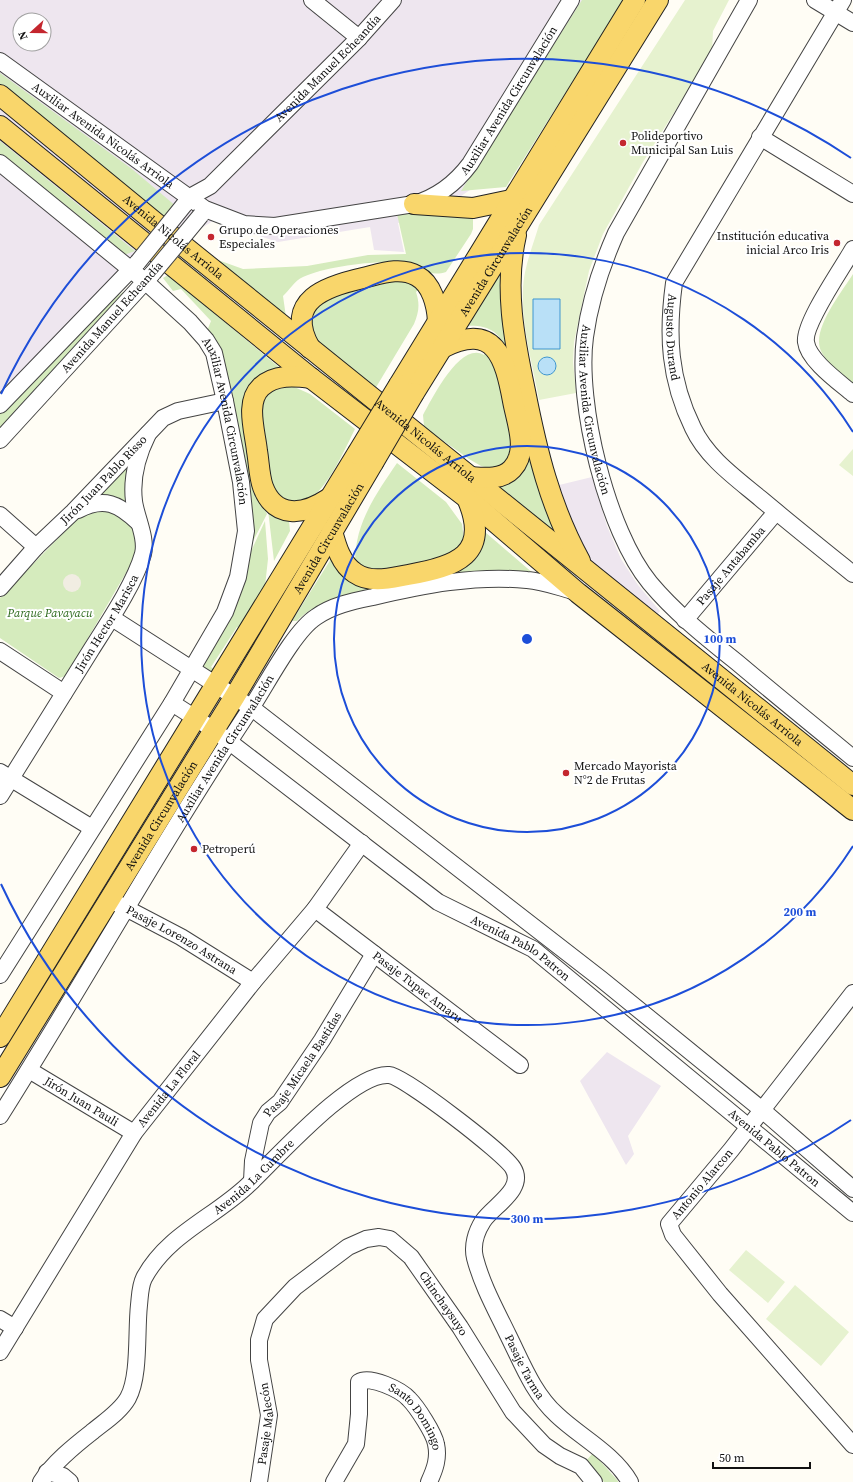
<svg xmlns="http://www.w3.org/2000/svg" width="853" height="1482" font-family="'Source Serif 4',serif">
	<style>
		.industrial { fill: #eee6ef; fill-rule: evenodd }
		.green { fill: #d5ebbd }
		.pitch { fill: #e6f2cf }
		.plaza { fill: #f1ede2 }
		.water { fill: #b9e0f7; stroke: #3f96cf }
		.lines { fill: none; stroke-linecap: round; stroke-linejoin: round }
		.minor-casing { stroke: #444; stroke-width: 18 }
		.major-casing { stroke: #222; stroke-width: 22 }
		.minor { stroke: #fff; stroke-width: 16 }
		.major { stroke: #f9d66b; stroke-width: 20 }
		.minor-bridge-casing { stroke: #444; stroke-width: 18; stroke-linecap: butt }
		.major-bridge-casing { stroke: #222; stroke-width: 22; stroke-linecap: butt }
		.minor-bridge { stroke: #fff; stroke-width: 16 }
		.major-bridge { stroke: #f9d66b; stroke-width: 20 }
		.ring { fill: none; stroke: #1d4ed8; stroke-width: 2 }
		.poi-dot { fill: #c4262e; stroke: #fff; stroke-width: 1.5 }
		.labels { text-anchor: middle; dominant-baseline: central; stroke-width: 4; stroke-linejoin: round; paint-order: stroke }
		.street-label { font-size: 12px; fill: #111; stroke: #fff }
		.poi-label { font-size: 12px; fill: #111; stroke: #fff; text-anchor: start }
		.park-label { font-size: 12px; font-style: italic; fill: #2f6b1f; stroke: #fff }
		.centre { fill: #1d4ed8; stroke: #fff; stroke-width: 2 }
		.ring-label { font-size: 12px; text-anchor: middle; font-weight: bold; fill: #1d4ed8; stroke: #fff; stroke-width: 4; stroke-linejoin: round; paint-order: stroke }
	</style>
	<rect width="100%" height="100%" fill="#fffdf5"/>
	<path class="industrial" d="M 0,0 L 600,0 L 501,168 L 430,218 L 398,223 L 404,252 L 374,250 L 370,227 L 278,242 L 213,221 L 107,286 L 0,396 ZM 20,20 L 44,20 L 44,44 L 20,44 Z
		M 592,477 L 607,526 L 621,559 L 638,585 L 660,611 L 655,618 L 589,564 L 551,487 Z
		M 607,1052 L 661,1086 L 628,1136 L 634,1154 L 626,1165 L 580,1081 Z"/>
	<path class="green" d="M 582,0 L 624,0 L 506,187 L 461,191 Z
		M 0,73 L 132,169 L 177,207 L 166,222 L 0,86 Z
		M 0,141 L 135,251 L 124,255 L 0,155 Z
		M 418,211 L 473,218 L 473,229 L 471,234 L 446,272 C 428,278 416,265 399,263 C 375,260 325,267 303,277 C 295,280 289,291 283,296 L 286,317 L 207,256 L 243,269 L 307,266 L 368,255 L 406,254 L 397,214 Z
		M 508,252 L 511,356 C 499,331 490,324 462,326 Z
		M 853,274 L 853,383 C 842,374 830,366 822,353 C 809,332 842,292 853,274 Z
		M 168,275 L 280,368 L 257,377 L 251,386 L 260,499 L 267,514 L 247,553 L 207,331 L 211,321 L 181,289 L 173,291 L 163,278 Z
		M 410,279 L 418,290 L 416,292 C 420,304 419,312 414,324 L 375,389 L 316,340 L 310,328 L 313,306 L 337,289 Z
		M 123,292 L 126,293 L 0,435 L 0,414 L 116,297 Z
		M 488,350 L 497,359 L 513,448 L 505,463 L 494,468 L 489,468 L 481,466 L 469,459 L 428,430 L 424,426 L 423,415 C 432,399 460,341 484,355 Z
		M 290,385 L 310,394 L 355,429 C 346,447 329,485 313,496 C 304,502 294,502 283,500 L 273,488 L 258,418 L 264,395 L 270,389 Z
		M 527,432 L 556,529 L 553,531 L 498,487 C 531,476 525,462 527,432 Z
		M 129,463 L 133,511 L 97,497 Z
		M 397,463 L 446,502 L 462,524 L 464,539 L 459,550 L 426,566 L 367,570 L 355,562 C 355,523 376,494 397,463 Z
		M 90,510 L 113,511 L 132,523 L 138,544 L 134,559 L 66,676 L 59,678 L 0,638 L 0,598 L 76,520 Z
		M 268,510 L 280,518 L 289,521 L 290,531 L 274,561 Z
		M 265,521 L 268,559 L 264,595 L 242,630 L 237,627 L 211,667 L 217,671 L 213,678 L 197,668 Z
		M 485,532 L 534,574 L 427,580 Z
		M 331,559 L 337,569 L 377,587 C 351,595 315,601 297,621 L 292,621 Z
		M 593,1453 L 618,1481 L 618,1482 L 604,1482 L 584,1463 Z"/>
	<path class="pitch" d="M 685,0 L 729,0 L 713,31 L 712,52 L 643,162 L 603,234 L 589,271 L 574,342 L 573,362 L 576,393 L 539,400 C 533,365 521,327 523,291 C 523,269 533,246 539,225 Z
		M 853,449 L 853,476 L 839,465 Z
		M 746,1250 L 785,1282 L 768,1303 L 729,1270 Z
		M 795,1285 L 849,1332 L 821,1366 L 766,1319 Z"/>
	<path class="plaza" d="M63 583a9 9 0 1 1 18 0a9 9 0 1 1-18 0Z"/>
	<path class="water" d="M 533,299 L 560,299 L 560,349 L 533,349 Z
		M538 366a9 9 0 1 1 18 0a9 9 0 1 1-18 0Z"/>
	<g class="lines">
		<defs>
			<g id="minor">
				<path d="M 312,0 L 359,38"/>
				<path id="s1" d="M 749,0 L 616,233 C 601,267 590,300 585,337 C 576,403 607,531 650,583 C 676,614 708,639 739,664 C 777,696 815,727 853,758"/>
				<path d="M 815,0 L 853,23"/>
				<path id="s2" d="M 843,0 L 674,283 C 667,335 669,379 693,428 C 707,458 736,478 761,499 C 792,525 822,549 853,574"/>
				<path id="s3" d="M 0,61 L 205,209 L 244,224 L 275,226 L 414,204 C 438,197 455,184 470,164 L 571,0"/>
				<path d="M 760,137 L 853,194"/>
				<path id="s4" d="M 0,163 L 146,282 L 190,322 L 206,340 L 214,353 L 225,401 L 241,482 L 246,531 L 238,577 L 225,612 L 172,703 L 0,975"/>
				<path id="s5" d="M 185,204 L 190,197 L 210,186 L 359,38 L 393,0"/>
				<path d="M 853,249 C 843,267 803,324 806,342 C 808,360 839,382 853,394"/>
				<path d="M 0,405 L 138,262"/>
				<path d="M 0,440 L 152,274"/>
				<path d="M 78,510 C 104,496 119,504 139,523"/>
				<path d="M 0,515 L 36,547"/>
				<path id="s6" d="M 0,588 L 36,547 L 73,512 L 163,418 L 178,411 L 225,401"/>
				<path d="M 112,618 L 252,708 L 601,979 L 761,1109 L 853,1189"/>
				<path id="s7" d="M 685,620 L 776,512"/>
				<path d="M 0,651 L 64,693"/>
				<path id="s8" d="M 172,703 L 214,730 L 438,902 L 533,949 L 853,1213"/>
				<path d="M 0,772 L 92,828"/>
				<path id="s9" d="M 0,796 C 30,747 61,699 91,650 C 108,623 135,583 143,554 C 147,538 136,517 134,501 C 131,477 138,454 148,434"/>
				<path id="s10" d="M 118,904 L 181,937 L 253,982"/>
				<path id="s11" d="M 315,909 L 520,1065"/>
				<path d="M 853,993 L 731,1150 L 669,1224 L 673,1235 L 720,1294 L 853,1445"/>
				<path id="s12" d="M 29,1070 L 134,1133"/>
				<path id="s13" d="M 0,1116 C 85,981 163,841 251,708 C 267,684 294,631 316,617 C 333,605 354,601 373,597 C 423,585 475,575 527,580 C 543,581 561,588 577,592"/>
				<path id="s14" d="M 252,1181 L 253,1161 L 261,1123 L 268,1112 L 280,1102 L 322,1040 L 374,954"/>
				<path d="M 0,1319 L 15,1328"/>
				<path id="s15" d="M 0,1352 L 134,1133 L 253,982 L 315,909 L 362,843"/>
				<path d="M 47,1472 L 63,1476 L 70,1482"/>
				<path id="s16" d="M 41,1482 C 53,1463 74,1446 92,1432 C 104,1422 120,1412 128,1398 C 140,1376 136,1332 139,1305 C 140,1296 140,1286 144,1278 C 167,1235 213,1218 247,1186 C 274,1161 352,1072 389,1075 C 404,1076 504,1153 513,1168 C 526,1189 493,1206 483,1221 C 476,1232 472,1246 475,1258 C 482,1285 496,1310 508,1335 C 522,1363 533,1393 557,1415 C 580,1437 613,1453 630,1482"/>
				<path id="s17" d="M 259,1482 L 269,1415 L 259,1360 L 259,1340 L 265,1319 L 295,1287 L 332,1259 L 348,1247 L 366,1239 L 379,1237 L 390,1239 L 411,1257 L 460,1327 L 513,1412 L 544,1445 L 560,1456 L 581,1466 L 594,1482"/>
				<path id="s18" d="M 334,1482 L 356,1444 L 359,1414 L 359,1382 C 370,1375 401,1390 409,1399 C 417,1407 434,1433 436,1444 C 439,1458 435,1469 429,1482"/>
			</g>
			<g id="major">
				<path id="s19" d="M 0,95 L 185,247 L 853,785"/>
				<path d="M 0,126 L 311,378 L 467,498 L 578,593 L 853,810"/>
				<path d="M 414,204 L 473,208 L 511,200"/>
				<path d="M 516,235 C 504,287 514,339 525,391 C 537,452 550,506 580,561"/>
				<path d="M 310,348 C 283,300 327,286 363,278 C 380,274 400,266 417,276 C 432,284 437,305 438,321"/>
				<path d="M 442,348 C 495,321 505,358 513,401 C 517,423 529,451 512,469 C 502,480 484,478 471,477"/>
				<path d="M 311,378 C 295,376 275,374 261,387 C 245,402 255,431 257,451 C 259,462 259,476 263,487 C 275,519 304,515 328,499"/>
				<path d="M 399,385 L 635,0"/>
				<path id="s20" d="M 414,393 L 658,0"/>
				<path d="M 332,531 C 336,546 341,564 355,573 C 371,584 391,578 408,575 C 455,567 492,555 467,498"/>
				<path d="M 0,1037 L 357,454"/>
				<path id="s21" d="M 0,1077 L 235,696 L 373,463"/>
			</g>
		</defs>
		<use href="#minor" class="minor-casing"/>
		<use href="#major" class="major-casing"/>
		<use href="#minor" class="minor"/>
		<use href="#major" class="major"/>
		<defs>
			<path id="minor-bridge" d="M 138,262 L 184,205
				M 153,273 L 201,215"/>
			<path id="major-bridge" d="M 357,454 L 399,385
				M 373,463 L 414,393"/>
		</defs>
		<use href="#minor-bridge" class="minor-bridge-casing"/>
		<use href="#major-bridge" class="major-bridge-casing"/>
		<use href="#minor-bridge" class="minor-bridge"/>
		<use href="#major-bridge" class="major-bridge"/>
	</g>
	<g class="ring">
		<circle cx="527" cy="639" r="193"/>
		<path d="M853 846A386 386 0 1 1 853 432"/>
		<path d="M851 1120A580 580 0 0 1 1 884M1 394A580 580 0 0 1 851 158"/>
	</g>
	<g class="poi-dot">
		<circle cx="623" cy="143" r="4"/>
		<circle cx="211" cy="237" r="4"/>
		<circle cx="837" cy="243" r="4"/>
		<circle cx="566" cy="773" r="4"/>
		<circle cx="194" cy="849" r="4"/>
	</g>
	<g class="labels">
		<g class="street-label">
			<text stroke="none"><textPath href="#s5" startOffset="198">Avenida Manuel Echeandía</textPath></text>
			<text stroke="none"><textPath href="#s3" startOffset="611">Auxiliar Avenida Circunvalación</textPath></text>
			<text stroke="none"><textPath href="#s3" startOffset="127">Auxiliar Avenida Nicolás Arriola</textPath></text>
			<text stroke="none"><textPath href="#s19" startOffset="224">Avenida Nicolás Arriola</textPath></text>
			<text stroke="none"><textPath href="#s20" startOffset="155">Avenida Circunvalación</textPath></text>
			<text transform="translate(112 317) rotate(-48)">Avenida Manuel Echeandía</text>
			<text stroke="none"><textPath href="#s2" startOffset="384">Augusto Durand</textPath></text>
			<text stroke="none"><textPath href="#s1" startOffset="451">Auxiliar Avenida Circunvalación</textPath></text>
			<text stroke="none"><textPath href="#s4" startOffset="356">Auxiliar Avenida Circunvalación</textPath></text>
			<text stroke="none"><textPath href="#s19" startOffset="548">Avenida Nicolás Arriola</textPath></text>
			<text stroke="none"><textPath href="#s6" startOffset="150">Jirón Juan Pablo Risso</textPath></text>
			<text stroke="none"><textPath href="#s21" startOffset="631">Avenida Circunvalación</textPath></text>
			<text stroke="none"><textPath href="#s7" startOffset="71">Pasaje Antabamba</textPath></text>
			<text stroke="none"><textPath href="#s9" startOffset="203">Jirón Hector Marisca</textPath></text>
			<text stroke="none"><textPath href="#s19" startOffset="968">Avenida Nicolás Arriola</textPath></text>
			<text stroke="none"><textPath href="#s13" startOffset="431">Auxiliar Avenida Circunvalación</textPath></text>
			<text stroke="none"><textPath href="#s21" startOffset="307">Avenida Circunvalación</textPath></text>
			<text stroke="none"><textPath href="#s10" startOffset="73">Pasaje Lorenzo Astrana</textPath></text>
			<text stroke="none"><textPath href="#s8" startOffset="427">Avenida Pablo Patron</textPath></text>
			<text stroke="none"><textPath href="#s11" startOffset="129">Pasaje Tupac Amaru</textPath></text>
			<text stroke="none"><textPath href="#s14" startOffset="131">Pasaje Micaela Bastidas</textPath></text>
			<text stroke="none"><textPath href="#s15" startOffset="313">Avenida La Floral</textPath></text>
			<text stroke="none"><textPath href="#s12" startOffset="61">Jirón Juan Pauli</textPath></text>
			<text stroke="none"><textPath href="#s8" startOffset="751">Avenida Pablo Patron</textPath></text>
			<text stroke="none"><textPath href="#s16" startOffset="394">Avenida La Cumbre</textPath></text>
			<text transform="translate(702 1184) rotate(-50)">Antonio Alarcon</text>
			<text stroke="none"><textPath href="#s17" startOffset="404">Chinchaysuyo</textPath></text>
			<text stroke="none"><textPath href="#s16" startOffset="946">Pasaje Tarma</textPath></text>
			<text stroke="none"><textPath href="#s18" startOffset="179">Santo Domingo</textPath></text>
			<text stroke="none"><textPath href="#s17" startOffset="59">Pasaje Malecón</textPath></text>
		</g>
		<g class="poi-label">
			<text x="631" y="136">Polideportivo<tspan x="631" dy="14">Municipal San Luis</tspan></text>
			<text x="219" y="230">Grupo de Operaciones<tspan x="219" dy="14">Especiales</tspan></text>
			<text x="829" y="236" text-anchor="end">Institución educativa<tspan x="829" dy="14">inicial Arco Iris</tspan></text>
			<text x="574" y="766">Mercado Mayorista<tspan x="574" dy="14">N°2 de Frutas</tspan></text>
			<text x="202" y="849">Petroperú</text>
		</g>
		<g class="park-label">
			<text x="50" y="613">Parque Pavayacu</text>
		</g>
	</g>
	<circle cx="527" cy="639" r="6" class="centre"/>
	<g class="ring-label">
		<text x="720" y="643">100 m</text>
		<text x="800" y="916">200 m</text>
		<text x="527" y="1223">300 m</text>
	</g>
	<g transform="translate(32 32) rotate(249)"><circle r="19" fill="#ffffff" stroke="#a0a0a0"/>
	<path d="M0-3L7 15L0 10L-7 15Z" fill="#c4262e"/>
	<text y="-6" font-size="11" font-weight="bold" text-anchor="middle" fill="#111111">N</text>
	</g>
	<path d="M713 1462v6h97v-6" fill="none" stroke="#111111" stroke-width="2"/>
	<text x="719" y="1462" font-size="12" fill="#111111" stroke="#ffffff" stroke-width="3" paint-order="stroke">50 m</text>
</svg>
